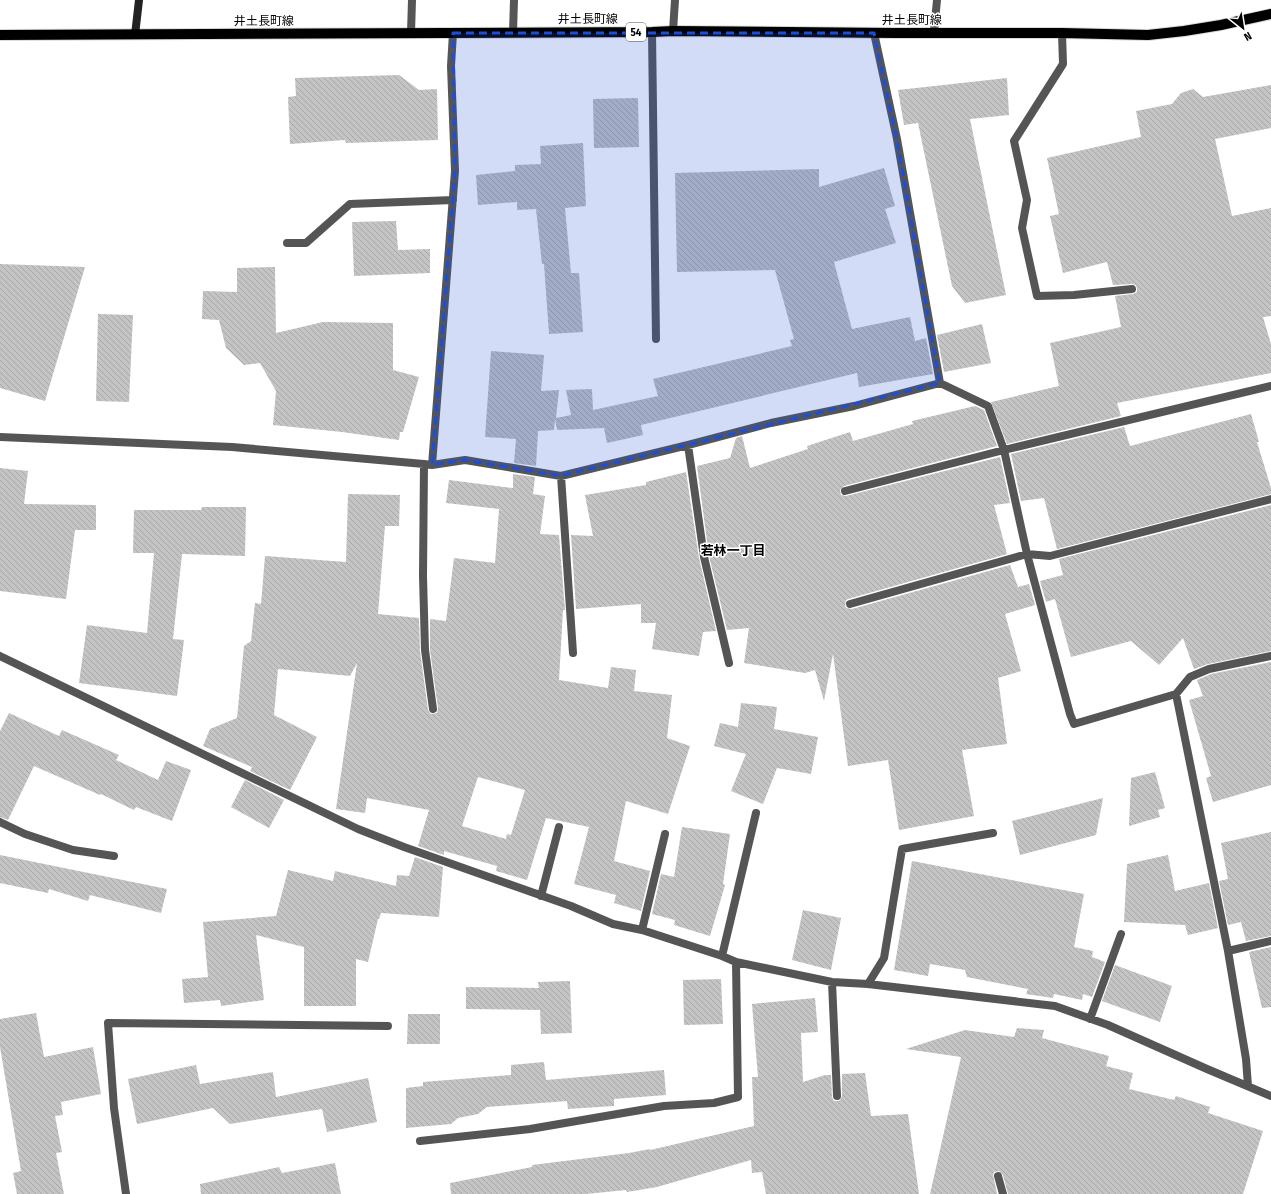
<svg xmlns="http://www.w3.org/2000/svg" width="1271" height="1194" font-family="'Fira Sans Condensed','Noto Sans JP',sans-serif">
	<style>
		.building { fill: url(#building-back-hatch); fill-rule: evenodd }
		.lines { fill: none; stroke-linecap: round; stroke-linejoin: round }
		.primary-casing { stroke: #dbdbdb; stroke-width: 12 }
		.street { stroke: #555; stroke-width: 8 }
		.secondary { stroke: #222; stroke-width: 8 }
		.primary { stroke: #000; stroke-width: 10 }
		.marked { fill: #1d4ed8; fill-opacity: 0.2; stroke: #1d4ed8; stroke-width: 3; stroke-dasharray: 8 5; stroke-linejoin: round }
		.labels { text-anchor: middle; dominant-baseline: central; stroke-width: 3; stroke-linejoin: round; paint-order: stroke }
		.shield { fill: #fff; stroke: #4c4c4c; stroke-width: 1 }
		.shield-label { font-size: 11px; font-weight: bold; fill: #000 }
		.street-label { font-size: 12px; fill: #000; stroke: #fff }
		.neighbourhood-label { font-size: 13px; font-weight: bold; fill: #000; stroke: #fff }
	</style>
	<defs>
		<pattern id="building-back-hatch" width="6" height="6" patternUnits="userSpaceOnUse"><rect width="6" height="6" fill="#c4c4c4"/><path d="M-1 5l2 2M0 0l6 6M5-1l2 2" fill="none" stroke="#a7a7a7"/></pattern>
	</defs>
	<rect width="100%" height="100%" fill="#fff"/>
	<path class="building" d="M 399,75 L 419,90 L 437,89 L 438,140 L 346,143 L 345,140 L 290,144 L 288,97 L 296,96 L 295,78 Z
		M 1007,78 L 1009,115 L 970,119 L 1006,295 L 965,303 L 952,286 L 918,123 L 904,125 L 898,90 Z
		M 1271,85 L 1271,128 L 1215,139 L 1232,216 L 1271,208 L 1271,316 L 1263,317 L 1271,344 L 1271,373 L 1117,403 L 1121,416 L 1007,444 L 991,402 L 1059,386 L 1050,343 L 1121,327 L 1115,296 L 1133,294 L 1137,292 L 1137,289 L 1136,285 L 1132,284 L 1113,285 L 1107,262 L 1063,273 L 1050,216 L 1059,214 L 1047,158 L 1141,137 L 1136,111 L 1172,104 L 1181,93 L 1193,89 L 1203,97 Z
		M 638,98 L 639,147 L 594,148 L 593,99 Z
		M 583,143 L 586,206 L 565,208 L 571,273 L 579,273 L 583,332 L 549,334 L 544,264 L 542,264 L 536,209 L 517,210 L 517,202 L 478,205 L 476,175 L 515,171 L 515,165 L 541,164 L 540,146 Z
		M 884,168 L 895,206 L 885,209 L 896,243 L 834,262 L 852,329 L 910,317 L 915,341 L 926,338 L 933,374 L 859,387 L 857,373 L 641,425 L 643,435 L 607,443 L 604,428 L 557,430 L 555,419 L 554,430 L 538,431 L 536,466 L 514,463 L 516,439 L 485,437 L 491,351 L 544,355 L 541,391 L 559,390 L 556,418 L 571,415 L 566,390 L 592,389 L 593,410 L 658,396 L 653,379 L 792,346 L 790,340 L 794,339 L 775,270 L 677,272 L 675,173 L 819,169 L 819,187 Z
		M 396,221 L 398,250 L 430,249 L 430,273 L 354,276 L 352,222 Z
		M 0,264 L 85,267 L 45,401 L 0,388 Z
		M 275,267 L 276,333 L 323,322 L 393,323 L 393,370 L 419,377 L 403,432 L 400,432 L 399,440 L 342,432 L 273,425 L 276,391 L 260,363 L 244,365 L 226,348 L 219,320 L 202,319 L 203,291 L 237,292 L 237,268 Z
		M 98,314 L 133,315 L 129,402 L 96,401 Z
		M 982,324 L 991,363 L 944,372 L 937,335 Z
		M 975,406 L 984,410 L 997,446 L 844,486 L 840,490 L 841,495 L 846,496 L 1000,457 L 1010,503 L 994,505 L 1007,554 L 848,599 L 846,600 L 845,605 L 846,608 L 852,609 L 1010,565 L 1018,587 L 1029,584 L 1035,605 L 1005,614 L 1021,671 L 998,678 L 1007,744 L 962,750 L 974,816 L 899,830 L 888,760 L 848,766 L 833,654 L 824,701 L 815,670 L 805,673 L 744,663 L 749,628 L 727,630 L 709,556 L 697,466 L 730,458 L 736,438 L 742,436 L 750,468 L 808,449 L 807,446 L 850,432 L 853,441 L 913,424 L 912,421 Z
		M 1251,414 L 1259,442 L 1257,442 L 1271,488 L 1271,494 L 1057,549 L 1044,498 L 1021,501 L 1011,454 L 1124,427 L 1130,446 Z
		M 0,468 L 28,471 L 24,504 L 96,505 L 96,530 L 75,530 L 66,599 L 0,591 Z
		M 686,472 L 699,558 L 716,631 L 703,632 L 699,656 L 652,649 L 656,623 L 641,623 L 641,604 L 576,609 L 571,535 L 593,536 L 585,495 L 646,485 L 646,482 Z
		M 513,474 L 535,477 L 533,494 L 545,496 L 540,534 L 559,535 L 565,610 L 563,610 L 559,680 L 608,688 L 611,667 L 636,670 L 634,691 L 672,695 L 667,738 L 690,746 L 668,814 L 626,801 L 614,861 L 650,871 L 641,911 L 614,903 L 616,895 L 574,884 L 589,827 L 546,818 L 527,880 L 496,871 L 497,866 L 444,851 L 444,855 L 418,846 L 429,810 L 367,798 L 365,813 L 336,809 L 357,663 L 350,676 L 278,669 L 274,715 L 317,737 L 290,790 L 250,771 L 252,767 L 203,746 L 210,729 L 237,718 L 244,646 L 251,641 L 255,603 L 261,604 L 265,556 L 346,562 L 348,494 L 400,495 L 399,526 L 385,526 L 378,614 L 419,618 L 420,651 L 428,710 L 431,714 L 437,713 L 438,708 L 430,650 L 430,619 L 446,621 L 454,558 L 495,563 L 499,509 L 446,503 L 449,480 L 513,488 ZM 478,777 L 525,790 L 511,835 L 507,834 L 506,839 L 462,826 Z
		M 1271,505 L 1271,651 L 1208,664 L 1194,669 L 1183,638 L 1159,665 L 1131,641 L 1071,657 L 1055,599 L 1046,602 L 1040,581 L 1063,575 L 1059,559 Z
		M 202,507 L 246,507 L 245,556 L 182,554 L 173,639 L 184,640 L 177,696 L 79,683 L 87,625 L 147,633 L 154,553 L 133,553 L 134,510 L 201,510 Z
		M 1271,662 L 1271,785 L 1213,802 L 1206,778 L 1211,776 L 1189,700 L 1203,696 L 1197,680 L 1211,674 Z
		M 741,703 L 777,707 L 774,729 L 818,737 L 811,774 L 777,768 L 763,804 L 731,791 L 746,754 L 714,746 L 720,723 L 738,727 Z
		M 9,713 L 59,736 L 62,730 L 119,755 L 116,760 L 158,780 L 166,761 L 191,770 L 172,821 L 136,807 L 134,810 L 101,794 L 100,795 L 34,766 L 8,820 L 0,817 L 0,731 Z
		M 1155,772 L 1165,808 L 1158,810 L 1160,817 L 1129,826 L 1131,778 Z
		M 245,780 L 284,800 L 269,828 L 231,807 Z
		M 1103,798 L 1096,835 L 1020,855 L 1012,821 Z
		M 682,827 L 730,834 L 723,884 L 725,885 L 710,936 L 674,925 L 675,920 L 652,914 L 661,874 L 674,877 Z
		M 1271,832 L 1271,936 L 1246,941 L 1241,922 L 1228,925 L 1219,881 L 1228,879 L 1221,843 Z
		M 0,855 L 167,889 L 161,913 L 90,895 L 88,901 L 49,889 L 48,893 L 0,883 Z
		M 1168,855 L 1175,891 L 1209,883 L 1218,928 L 1188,935 L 1185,925 L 1124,922 L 1127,864 Z
		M 415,857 L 443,867 L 439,917 L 381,913 L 379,919 L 378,919 L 368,962 L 356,959 L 356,1006 L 304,1006 L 304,947 L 256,935 L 264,1000 L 221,1006 L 220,1000 L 184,1003 L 182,979 L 208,977 L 203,922 L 276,916 L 288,870 L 333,881 L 335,871 L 396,886 L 397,875 L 409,876 Z
		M 912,861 L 1084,894 L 1074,947 L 1093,951 L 1092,957 L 1105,962 L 1092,997 L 1083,994 L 1082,1000 L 1054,994 L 1053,998 L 1026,994 L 1028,989 L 967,977 L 965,970 L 930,964 L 928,976 L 894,970 Z
		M 803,910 L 841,918 L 831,970 L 792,960 Z
		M 1271,947 L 1271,1007 L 1262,1008 L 1249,952 Z
		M 1115,965 L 1172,986 L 1160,1022 L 1102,1001 Z
		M 721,979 L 723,1024 L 684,1025 L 683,980 Z
		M 570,981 L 572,1033 L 541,1034 L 540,1010 L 466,1009 L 466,987 L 539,988 L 538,982 Z
		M 815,998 L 818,1032 L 801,1033 L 803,1082 L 825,1075 L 831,1075 L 832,1097 L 834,1101 L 838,1101 L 840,1100 L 842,1096 L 842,1074 L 865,1073 L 871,1116 L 908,1114 L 919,1194 L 766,1194 L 762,1172 L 752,1173 L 751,1160 L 657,1187 L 627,1192 L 626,1190 L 586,1194 L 451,1194 L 450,1183 L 532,1167 L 532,1165 L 629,1153 L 650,1149 L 650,1150 L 754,1126 L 752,1077 L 758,1077 L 752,1004 Z
		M 36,1013 L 44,1057 L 93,1047 L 101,1094 L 61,1102 L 63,1115 L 55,1116 L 62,1152 L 56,1153 L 64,1194 L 17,1194 L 13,1173 L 21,1171 L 0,1047 L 0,1019 Z
		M 408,1014 L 440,1014 L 440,1044 L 407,1044 Z
		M 1017,1028 L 1044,1030 L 1042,1038 L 1109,1056 L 1106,1066 L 1133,1073 L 1129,1089 L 1174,1100 L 1176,1096 L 1210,1107 L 1208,1113 L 1263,1131 L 1243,1194 L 1008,1194 L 1003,1175 L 999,1171 L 994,1172 L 993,1175 L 997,1194 L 930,1194 L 961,1057 L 906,1049 L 965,1030 L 1014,1037 Z
		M 544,1062 L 546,1080 L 664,1070 L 666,1095 L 614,1099 L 614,1106 L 568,1109 L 567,1101 L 487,1107 L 478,1114 L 458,1118 L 451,1124 L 406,1128 L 406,1088 L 423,1086 L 423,1082 L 511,1075 L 511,1065 Z
		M 196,1065 L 200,1084 L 273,1072 L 276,1097 L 368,1078 L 377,1122 L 327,1132 L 322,1109 L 230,1124 L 213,1108 L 137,1124 L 128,1079 Z
		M 335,1163 L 341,1194 L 201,1194 L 200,1184 L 279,1167 L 282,1173 Z"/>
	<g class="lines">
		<defs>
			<path id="primary" d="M 0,35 L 652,32 L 673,31 L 894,33 L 1062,33 L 1148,35 L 1184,31 L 1221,25 L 1271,14"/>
		</defs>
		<use href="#primary" class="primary-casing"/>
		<path class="street" d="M 673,31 L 675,0
			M 652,32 L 656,339
			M 934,32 L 937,0
			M 411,33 L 412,0
			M 513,33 L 514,0
			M 874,33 L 897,139 L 940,383 L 988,406 L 1004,450 L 1027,554 L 1070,714 L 1074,724 L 1176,694 L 1190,677 L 1209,669 L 1271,656
			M 1062,33 L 1063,64 L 1014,141 L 1027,200 L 1022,228 L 1037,296 L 1074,295 L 1132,289
			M 287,243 L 306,243 L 350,204 L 453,200
			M 0,437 L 232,447 L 424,464 L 432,465 L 465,460 L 561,476 L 688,445 L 771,423 L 854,406 L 940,383
			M 688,445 L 704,557 L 729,663
			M 424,464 L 423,576 L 425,650 L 433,709
			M 432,465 L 455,171 L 451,66 L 453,33
			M 561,476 L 573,653
			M 845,491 L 1004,450 L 1271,386
			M 850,604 L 1027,554 L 1050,556 L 1271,499
			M 0,656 L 358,829 L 404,847 L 571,906 L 613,924 L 642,930 L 722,956 L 736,962 L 832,982 L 868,984 L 1055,1006 L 1108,1025 L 1207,1069 L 1271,1096
			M 1176,694 L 1228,951 L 1246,1059 L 1248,1086
			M 0,822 L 25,834 L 73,850 L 114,856
			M 541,896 L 559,827
			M 642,930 L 665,834
			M 1228,951 L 1271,941
			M 722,956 L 756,813
			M 832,982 L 837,1096
			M 868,984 L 884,958 L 902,849 L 993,833
			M 1090,1019 L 1121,934
			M 420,1141 L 530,1129 L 664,1106 L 714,1103 L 738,1097 L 736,962
			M 998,1176 L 1003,1194
			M 126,1194 L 114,1108 L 108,1023 L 388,1026"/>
		<path class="secondary" d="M 135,35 L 139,0"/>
		<use href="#primary" class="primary"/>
	</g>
	<path class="marked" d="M 453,33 L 874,33 L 897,139 L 940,383 L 561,476 L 465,460 L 432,465 L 455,171 Z"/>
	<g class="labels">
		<rect class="shield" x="626" y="23" width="20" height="18" rx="3"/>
		<g class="shield-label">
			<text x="636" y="32">54</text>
		</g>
		<g class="street-label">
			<text x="588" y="19">井土長町線</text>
			<text x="912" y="20">井土長町線</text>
			<text x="264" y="21">井土長町線</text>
		</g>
		<g class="neighbourhood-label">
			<text x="733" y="550">若林一丁目</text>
		</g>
	</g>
	<g transform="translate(1243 28) rotate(150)" stroke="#ffffff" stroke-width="3" paint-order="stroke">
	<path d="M0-3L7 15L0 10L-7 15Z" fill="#000000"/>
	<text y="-6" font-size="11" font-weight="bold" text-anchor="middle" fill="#000000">N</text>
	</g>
</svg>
